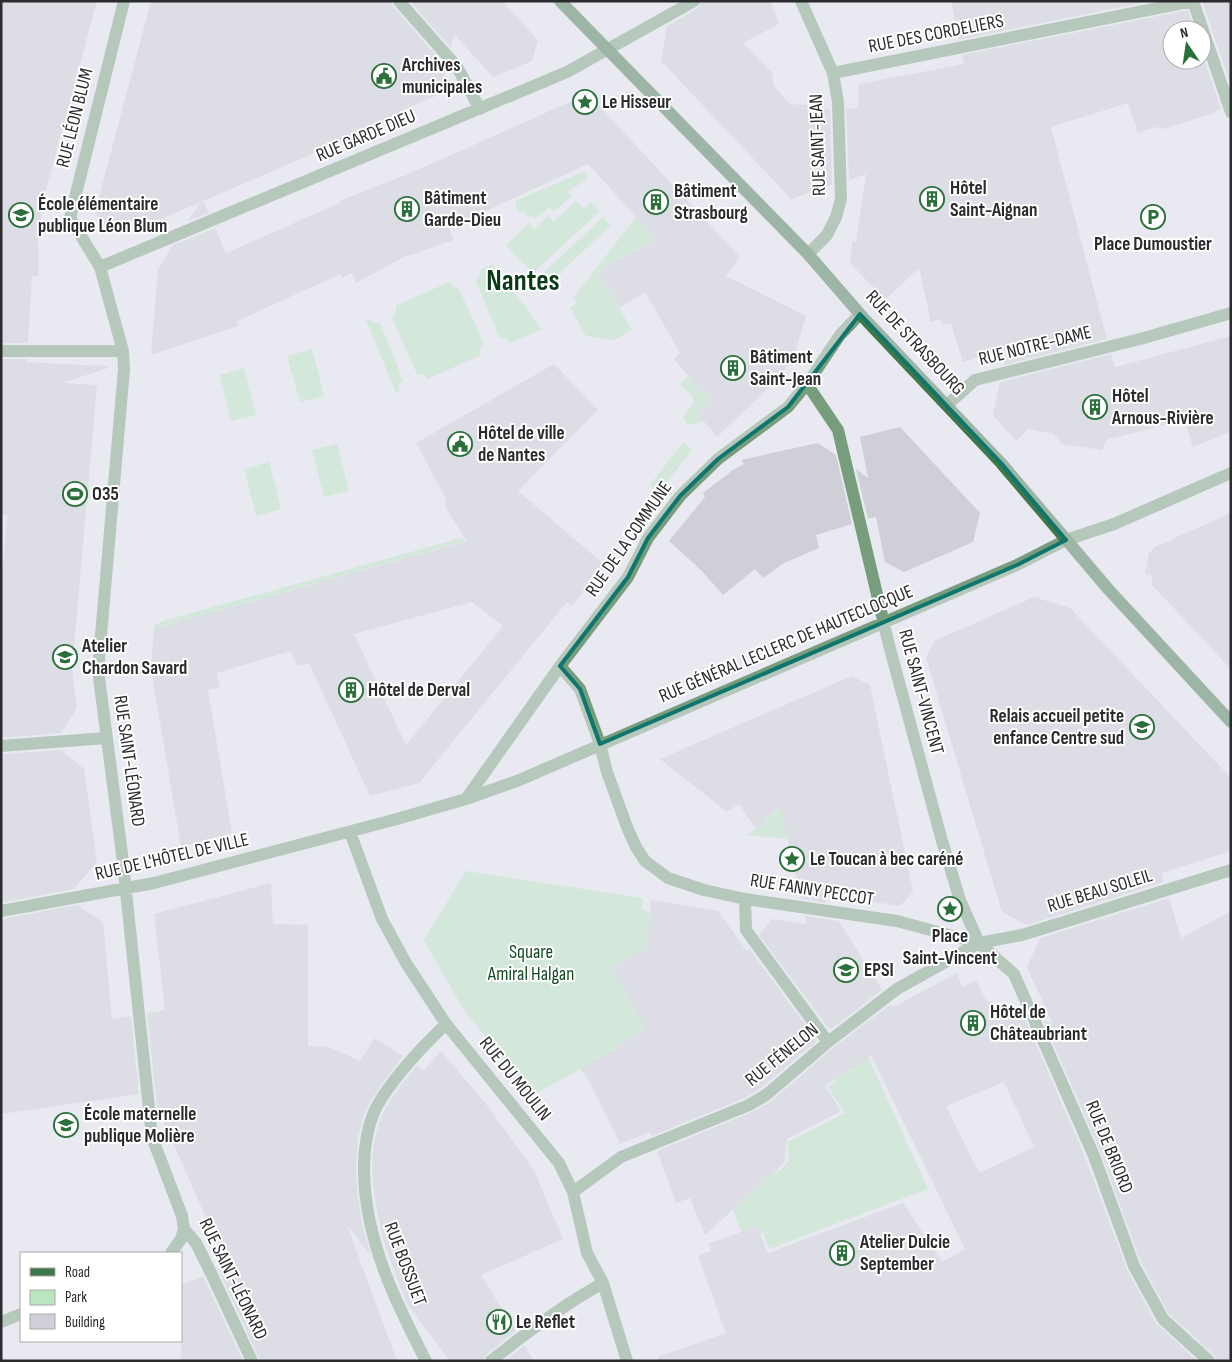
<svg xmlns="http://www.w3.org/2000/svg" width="1232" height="1362" font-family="'Sofia Sans Condensed',sans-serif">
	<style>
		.green { fill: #b9e6bf }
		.building { fill: #cfcfd7; fill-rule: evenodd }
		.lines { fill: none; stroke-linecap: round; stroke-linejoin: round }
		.street { stroke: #789d7d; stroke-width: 12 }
		.secondary { stroke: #3e7749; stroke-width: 12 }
		.marked { fill: none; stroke: #0f766e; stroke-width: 4; stroke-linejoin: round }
		.labels { text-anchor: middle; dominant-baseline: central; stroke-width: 4; stroke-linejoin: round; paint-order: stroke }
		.street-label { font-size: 19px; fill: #2b2b2e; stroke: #fff }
		.poi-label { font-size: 19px; font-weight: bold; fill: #2b2b2e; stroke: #fff; text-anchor: start }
		.park-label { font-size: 19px; fill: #144a22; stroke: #fff }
		.town-label { font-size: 29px; font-weight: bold; fill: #093b18; stroke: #fff }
	</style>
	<rect width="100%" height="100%" fill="#e9e9f1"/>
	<path class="green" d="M 585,171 L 588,178 L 568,192 L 572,196 L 554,211 L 549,207 L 534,219 L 532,216 L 527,218 L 526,211 L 518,212 L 515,201 Z
		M 576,201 L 584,209 L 591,202 L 600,211 L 533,273 L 506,245 L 529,223 L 534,229 L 548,216 L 553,222 Z
		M 603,217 L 611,225 L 546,286 L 538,278 Z
		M 636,217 L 656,239 L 598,272 L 632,330 L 614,340 L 586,336 L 570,308 L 577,303 L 574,297 Z
		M 492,264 L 542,329 L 510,343 L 506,338 L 499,337 L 476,281 L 480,276 L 480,270 Z
		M 449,282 L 453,287 L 459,289 L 484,344 L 480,349 L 481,355 L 428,379 L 424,375 L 417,374 L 392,318 L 396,313 L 396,306 Z
		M 369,319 L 373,323 L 380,323 L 403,380 L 399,385 L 399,392 L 396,393 L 366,320 Z
		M 312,349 L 324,396 L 300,402 L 287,356 Z
		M 244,368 L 256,415 L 231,421 L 220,375 Z
		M 689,376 L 711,402 L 698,413 L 704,421 L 692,425 L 686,423 L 683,416 L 693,404 L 693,397 L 680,384 Z
		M 683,442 L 692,450 L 659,492 L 650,485 Z
		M 337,444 L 349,491 L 324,497 L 312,450 Z
		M 269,462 L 281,509 L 256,516 L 244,469 Z
		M 461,538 L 466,541 L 154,629 L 155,625 L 163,621 Z
		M 780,807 L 788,839 L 746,835 L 756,829 Z
		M 466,871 L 643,898 L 642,908 L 650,913 L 646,1027 L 609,1053 L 613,1060 L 586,1076 L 580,1069 L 532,1096 L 462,1007 L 424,940 Z
		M 860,1039 L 928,1189 L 769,1249 L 763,1233 L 744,1240 L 730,1199 L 748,1182 L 781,1170 L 789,1160 L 787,1142 L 845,1113 L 828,1087 L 837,1081 L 827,1066 Z"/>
	<path class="building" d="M 1,1 L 97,1 L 43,201 L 38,243 L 39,276 L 32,276 L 28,343 L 1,343 Z
		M 151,1 L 391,1 L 393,6 L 446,67 L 440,94 L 399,112 L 400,116 L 203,201 L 209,213 L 188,221 L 201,202 L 128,233 L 101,224 L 95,212 Z
		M 410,1 L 502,1 L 538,40 L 532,61 L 493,77 L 454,34 L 451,48 Z
		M 702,1 L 771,1 L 779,24 L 743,43 L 773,74 L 773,85 L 790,104 L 807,105 L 808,110 L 830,109 L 832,185 L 791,199 L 661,61 L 667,26 L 698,8 Z
		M 951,1 L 1150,1 L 959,40 Z
		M 1202,1 L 1231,1 L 1231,86 Z
		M 1188,10 L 1194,30 L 1172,30 L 1172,60 L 1202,60 L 1202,52 L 1221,109 L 1209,115 L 1162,129 L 1154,127 L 1138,133 L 1128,103 L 1051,127 L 1107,339 L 1004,365 L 1007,350 L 963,362 L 951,324 L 942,325 L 940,319 L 931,322 L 919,268 L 885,300 L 850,263 L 852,241 L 856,241 L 866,174 L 849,180 L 846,109 L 858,108 L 859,84 L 964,64 L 962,55 Z
		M 588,94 L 740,257 L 726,276 L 806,316 L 794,356 L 777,380 L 717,437 L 697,413 L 711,402 L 674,359 L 680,353 L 645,292 L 619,308 L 598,272 L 656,239 L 588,164 L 449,228 L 454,240 L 404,257 L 356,283 L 352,273 L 342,278 L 341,274 L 237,321 L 238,326 L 151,355 L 158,269 L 173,245 L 215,228 L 226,253 L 340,203 L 339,201 L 406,175 Z
		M 1231,336 L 1231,431 L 1193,447 L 1184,420 L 1106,440 L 1102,450 L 1062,444 L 1053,434 L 1028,429 L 1016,441 L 993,415 L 1000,382 L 1111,354 L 1115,367 Z
		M 1,359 L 27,359 L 26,362 L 107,366 L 108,368 L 62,383 L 97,385 L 72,670 L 77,708 L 61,733 L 1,738 L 1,589 L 7,515 L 1,515 Z
		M 554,364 L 598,410 L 518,491 L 605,565 L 572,606 L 567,602 L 419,783 L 370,796 L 309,663 L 297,666 L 291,651 L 217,673 L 220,688 L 208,690 L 232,833 L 181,847 L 151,669 L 154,629 L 467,541 L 446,508 L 445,497 L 416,443 ZM 472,602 L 503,626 L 406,745 L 354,634 Z
		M 900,427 L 980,513 L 973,542 L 904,572 L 885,562 L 876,517 L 868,519 L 856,469 L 868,478 L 860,437 Z
		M 818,443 L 836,455 L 852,524 L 816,535 L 819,548 L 784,563 L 763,578 L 755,569 L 723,595 L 702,571 L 669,541 L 705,497 L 703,493 L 733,470 L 744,464 L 741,460 Z
		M 1231,513 L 1231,669 L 1151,584 L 1153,577 L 1145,574 L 1149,553 L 1156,546 L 1169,542 L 1172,539 Z
		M 1034,597 L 1070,608 L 1231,778 L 1231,851 L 1161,873 L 1164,882 L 1027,925 L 1002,912 L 926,658 L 934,641 Z
		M 852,676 L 870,685 L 913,892 L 900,906 L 822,894 L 827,903 L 801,899 L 780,806 L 756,829 L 739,804 L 727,812 L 660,759 Z
		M 61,750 L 84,769 L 97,862 L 74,889 L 1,903 L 1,754 Z
		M 271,883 L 273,924 L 308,925 L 308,1046 L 329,1047 L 360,1061 L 375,1038 L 403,1056 L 384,1081 L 369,1104 L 362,1121 L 358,1138 L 356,1171 L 358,1197 L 362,1223 L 371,1256 L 347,1225 L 397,1361 L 260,1361 L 218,1269 L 227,1265 L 157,1107 L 147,1013 L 165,1010 L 154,914 Z
		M 1169,898 L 1181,938 L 1231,911 L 1231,1361 L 1217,1361 L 1214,1355 L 1169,1314 L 1141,1263 L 1101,1153 L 1043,1020 L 1053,1024 L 1027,967 L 1040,938 Z
		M 651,900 L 718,911 L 747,951 L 749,948 L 817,1041 L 761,1088 L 745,1098 L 652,1136 L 650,1132 L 620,1144 L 582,1067 L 609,1053 L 646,1027 L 611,968 L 647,948 Z
		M 77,905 L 103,922 L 112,1019 L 131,1016 L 139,1094 L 1,1114 L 1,919 Z
		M 805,916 L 839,921 L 882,990 L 830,1030 L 759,935 L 772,919 L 807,924 Z
		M 957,973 L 962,987 L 976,980 L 986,1000 L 1022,1012 L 1086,1159 L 1127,1270 L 1156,1323 L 1197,1361 L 658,1361 L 658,1357 L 726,1333 L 698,1256 L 711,1251 L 708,1244 L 757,1226 L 768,1253 L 903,1203 L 942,1262 L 965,1249 L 871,1055 L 825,1086 L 841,1111 L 787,1139 L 784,1163 L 705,1235 L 690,1198 L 676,1203 L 657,1151 L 752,1112 L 770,1102 L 833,1048 L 891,1004 L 893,1007 ZM 1004,1082 L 1034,1147 L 979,1173 L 946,1106 Z
		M 441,1051 L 486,1104 L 534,1170 L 563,1239 L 481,1275 L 516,1331 L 486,1355 L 483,1361 L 450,1361 L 407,1304 L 384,1243 L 374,1196 L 372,1171 L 373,1148 L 378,1126 L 383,1112 L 397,1090 L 417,1065 L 424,1070 Z
		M 203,1276 L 243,1361 L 181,1361 L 181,1285 Z
		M 524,1345 L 534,1361 L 504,1361 L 510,1357 Z"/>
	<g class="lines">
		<path class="street" d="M 124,1 L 70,218 L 100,267 L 123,351 L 124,369 L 98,670 L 122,854 L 152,1137 L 182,1216 L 184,1229 L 196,1243 L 210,1271 L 252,1361
			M 399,1 L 457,67 L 480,109
			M 801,1 L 833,73 L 838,102 L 841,199 L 836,217 L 827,235 L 808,254
			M 1193,1 L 1231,112
			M 833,73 L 1193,1
			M 100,267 L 567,72 L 694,1
			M 1,351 L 123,351
			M 807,384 L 838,430 L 889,645 L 942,841 L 960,900 L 979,943 L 1014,974 L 1094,1156 L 1134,1266 L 1163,1319 L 1209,1361
			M 947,405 L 975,380 L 1140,339 L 1231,313
			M 560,666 L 580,689 L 600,744 L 607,772 L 627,827 L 636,847 L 645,861 L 668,878 L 704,890 L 745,899 L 897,921 L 979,943
			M 1,746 L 106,738
			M 466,799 L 560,666 L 628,577 L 648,538 L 680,496 L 718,459 L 788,407 L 807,384 L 840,335 L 860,314
			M 350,832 L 382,919 L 406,963 L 446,1024 L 559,1163 L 573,1192 L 587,1253 L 603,1283 L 627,1361
			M 745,899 L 746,930 L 828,1042
			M 1,911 L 154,883 L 397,819 L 466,799 L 517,781 L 1017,565 L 1066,540 L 1114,524 L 1231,473
			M 573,1192 L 621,1157 L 749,1105 L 766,1095 L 828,1042 L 897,989 L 979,943 L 1022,935 L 1231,870
			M 171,1253 L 181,1239 L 184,1229
			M 1,1322 L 21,1314
			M 426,1361 C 395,1301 365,1240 364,1171 C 364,1150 366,1128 376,1108 C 392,1078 422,1047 446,1024
			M 491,1361 C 527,1332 563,1305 603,1283"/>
		<path class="secondary" d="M 560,1 L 808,254 L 860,314 L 1001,463 L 1109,590 L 1231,722"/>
	</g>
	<path d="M0 0H1232V1362H0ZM 860,314 L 1001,463 L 1066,540 L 1017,565 L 600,744 L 580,689 L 560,666 L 628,577 L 648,538 L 680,496 L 718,459 L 788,407 Z" fill="#e9e9f1" fill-opacity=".55" fill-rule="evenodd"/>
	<path class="marked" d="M 860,314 L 1001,463 L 1066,540 L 1017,565 L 600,744 L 580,689 L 560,666 L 628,577 L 648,538 L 680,496 L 718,459 L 788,407 Z"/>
	<defs>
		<symbol id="civic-ring" viewBox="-11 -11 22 22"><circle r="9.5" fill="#fff" stroke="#2b703b" stroke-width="1.5"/><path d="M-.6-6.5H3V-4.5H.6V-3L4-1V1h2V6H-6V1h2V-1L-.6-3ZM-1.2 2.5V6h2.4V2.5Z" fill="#2b703b"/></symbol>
		<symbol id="sight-ring" viewBox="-11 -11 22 22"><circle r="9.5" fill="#fff" stroke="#2b703b" stroke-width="1.5"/><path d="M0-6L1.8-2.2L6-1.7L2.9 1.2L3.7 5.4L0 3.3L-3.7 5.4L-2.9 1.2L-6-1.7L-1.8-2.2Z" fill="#2b703b"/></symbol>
		<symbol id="building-ring" viewBox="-11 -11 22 22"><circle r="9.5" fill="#fff" stroke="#2b703b" stroke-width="1.5"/><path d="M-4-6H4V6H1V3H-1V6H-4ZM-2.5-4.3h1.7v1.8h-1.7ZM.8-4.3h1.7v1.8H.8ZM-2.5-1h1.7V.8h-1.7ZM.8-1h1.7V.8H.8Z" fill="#2b703b"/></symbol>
		<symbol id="school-ring" viewBox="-11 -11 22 22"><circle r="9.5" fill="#fff" stroke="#2b703b" stroke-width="1.5"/><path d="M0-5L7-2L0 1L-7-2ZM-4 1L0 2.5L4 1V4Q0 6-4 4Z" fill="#2b703b"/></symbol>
		<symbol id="parking-ring" viewBox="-11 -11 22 22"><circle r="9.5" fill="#fff" stroke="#2b703b" stroke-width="1.5"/><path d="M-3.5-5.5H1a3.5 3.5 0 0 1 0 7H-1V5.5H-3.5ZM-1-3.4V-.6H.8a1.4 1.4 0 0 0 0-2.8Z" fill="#2b703b"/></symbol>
		<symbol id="stadium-ring" viewBox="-11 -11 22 22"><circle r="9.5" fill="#fff" stroke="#2b703b" stroke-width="1.5"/><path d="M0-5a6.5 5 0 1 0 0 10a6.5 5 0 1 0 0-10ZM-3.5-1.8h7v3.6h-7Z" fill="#2b703b"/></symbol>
		<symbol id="university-ring" viewBox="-11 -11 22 22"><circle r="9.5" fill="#fff" stroke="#2b703b" stroke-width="1.5"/><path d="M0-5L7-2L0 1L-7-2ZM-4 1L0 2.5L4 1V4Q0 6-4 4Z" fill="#2b703b"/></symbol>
		<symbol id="restaurant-ring" viewBox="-11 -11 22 22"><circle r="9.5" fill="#fff" stroke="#2b703b" stroke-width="1.5"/><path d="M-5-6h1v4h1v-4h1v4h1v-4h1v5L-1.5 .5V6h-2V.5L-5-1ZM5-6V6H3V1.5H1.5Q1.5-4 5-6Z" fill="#2b703b"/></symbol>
	</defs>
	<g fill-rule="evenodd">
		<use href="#civic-ring" x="370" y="62" width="28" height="28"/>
		<use href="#sight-ring" x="571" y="88" width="28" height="28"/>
		<use href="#building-ring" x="918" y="185" width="28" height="28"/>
		<use href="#building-ring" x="642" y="188" width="28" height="28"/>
		<use href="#building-ring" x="393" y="195" width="28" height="28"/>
		<use href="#school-ring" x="7" y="201" width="28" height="28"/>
		<use href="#parking-ring" x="1139" y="203" width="28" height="28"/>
		<use href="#building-ring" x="719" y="354" width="28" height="28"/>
		<use href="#building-ring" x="1081" y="393" width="28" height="28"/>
		<use href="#civic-ring" x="446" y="430" width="28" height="28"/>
		<use href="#stadium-ring" x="61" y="480" width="28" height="28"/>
		<use href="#university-ring" x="51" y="643" width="28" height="28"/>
		<use href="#building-ring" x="337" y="676" width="28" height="28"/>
		<use href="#school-ring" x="1128" y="713" width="28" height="28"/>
		<use href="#sight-ring" x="778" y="845" width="28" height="28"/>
		<use href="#sight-ring" x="936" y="895" width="28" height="28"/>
		<use href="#university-ring" x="832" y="956" width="28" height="28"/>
		<use href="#building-ring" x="959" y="1009" width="28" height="28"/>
		<use href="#school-ring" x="52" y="1111" width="28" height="28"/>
		<use href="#building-ring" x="828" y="1239" width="28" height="28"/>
		<use href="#restaurant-ring" x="485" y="1308" width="28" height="28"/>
	</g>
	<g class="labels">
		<g class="street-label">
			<text transform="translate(936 34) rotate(-11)">RUE DES CORDELIERS</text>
			<text transform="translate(75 118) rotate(-76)">RUE LÉON BLUM</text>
			<text transform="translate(366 136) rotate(-23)">RUE GARDE DIEU</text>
			<text transform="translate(818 145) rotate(-92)">RUE SAINT-JEAN</text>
			<text transform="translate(915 343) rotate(47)">RUE DE STRASBOURG</text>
			<text transform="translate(1035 346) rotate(-14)">RUE NOTRE-DAME</text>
			<text transform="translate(629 539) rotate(-55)">RUE DE LA COMMUNE</text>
			<text transform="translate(786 644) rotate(-23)">RUE GÉNÉRAL LECLERC DE HAUTECLOCQUE</text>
			<text transform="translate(921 692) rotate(75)">RUE SAINT-VINCENT</text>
			<text transform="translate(129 761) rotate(82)">RUE SAINT-LÉONARD</text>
			<text transform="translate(172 857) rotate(-13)">RUE DE L'HÔTEL DE VILLE</text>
			<text transform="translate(812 890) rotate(9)">RUE FANNY PECCOT</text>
			<text transform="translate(1100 891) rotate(-17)">RUE BEAU SOLEIL</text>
			<text transform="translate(782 1055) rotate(-39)">RUE FÉNELON</text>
			<text transform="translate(515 1079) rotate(51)">RUE DU MOULIN</text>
			<text transform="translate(1109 1147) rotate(68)">RUE DE BRIORD</text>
			<text transform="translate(405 1264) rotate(69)">RUE BOSSUET</text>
			<text transform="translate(233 1279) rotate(64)">RUE SAINT-LÉONARD</text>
		</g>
		<g class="poi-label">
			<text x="402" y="65">Archives<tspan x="402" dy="22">municipales</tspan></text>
			<text x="602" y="102">Le Hisseur</text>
			<text x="950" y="188">Hôtel<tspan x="950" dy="22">Saint-Aignan</tspan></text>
			<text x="674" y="191">Bâtiment<tspan x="674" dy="22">Strasbourg</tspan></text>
			<text x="424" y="198">Bâtiment<tspan x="424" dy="22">Garde-Dieu</tspan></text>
			<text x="38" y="204">École élémentaire<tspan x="38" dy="22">publique Léon Blum</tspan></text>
			<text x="1153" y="244" text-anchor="middle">Place Dumoustier</text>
			<text x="750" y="357">Bâtiment<tspan x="750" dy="22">Saint-Jean</tspan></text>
			<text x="1112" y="396">Hôtel<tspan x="1112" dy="22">Arnous-Rivière</tspan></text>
			<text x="478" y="433">Hôtel de ville<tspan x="478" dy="22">de Nantes</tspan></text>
			<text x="92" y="494">O35</text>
			<text x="82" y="646">Atelier<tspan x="82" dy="22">Chardon Savard</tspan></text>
			<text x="368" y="690">Hôtel de Derval</text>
			<text x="1124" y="716" text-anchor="end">Relais accueil petite<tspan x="1124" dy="22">enfance Centre sud</tspan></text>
			<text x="810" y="859">Le Toucan à bec caréné</text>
			<text x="950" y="936" text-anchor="middle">Place<tspan x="950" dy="22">Saint-Vincent</tspan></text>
			<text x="864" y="970">EPSI</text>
			<text x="990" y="1012">Hôtel de<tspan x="990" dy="22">Châteaubriant</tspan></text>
			<text x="84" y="1114">École maternelle<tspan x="84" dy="22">publique Molière</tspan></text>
			<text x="860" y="1242">Atelier Dulcie<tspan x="860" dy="22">September</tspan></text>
			<text x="516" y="1322">Le Reflet</text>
		</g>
		<g class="park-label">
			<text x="531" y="952">Square<tspan x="531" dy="22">Amiral Halgan</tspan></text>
		</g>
		<g class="town-label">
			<text x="523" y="281">Nantes</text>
		</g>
	</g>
	<rect width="1232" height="1362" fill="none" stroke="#2b2b2e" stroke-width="5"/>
	<rect x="20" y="1252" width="162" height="90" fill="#ffffff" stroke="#aaaaab"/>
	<rect x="30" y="1268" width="25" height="8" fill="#3e7749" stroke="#aaaaab"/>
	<text x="65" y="1277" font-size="15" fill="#2b2b2e">Road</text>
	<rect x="30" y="1290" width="25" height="15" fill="#b9e6bf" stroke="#aaaaab"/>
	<text x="65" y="1302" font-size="15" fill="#2b2b2e">Park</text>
	<rect x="30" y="1314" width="25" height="15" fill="#cfcfd7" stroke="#aaaaab"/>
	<text x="65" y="1327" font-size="15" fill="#2b2b2e">Building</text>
	<g transform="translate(1187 45) rotate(347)"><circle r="24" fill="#ffffff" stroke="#aaaaab"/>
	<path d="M0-4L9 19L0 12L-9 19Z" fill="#2b703b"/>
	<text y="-8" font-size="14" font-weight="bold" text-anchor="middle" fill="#2b2b2e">N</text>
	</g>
</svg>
